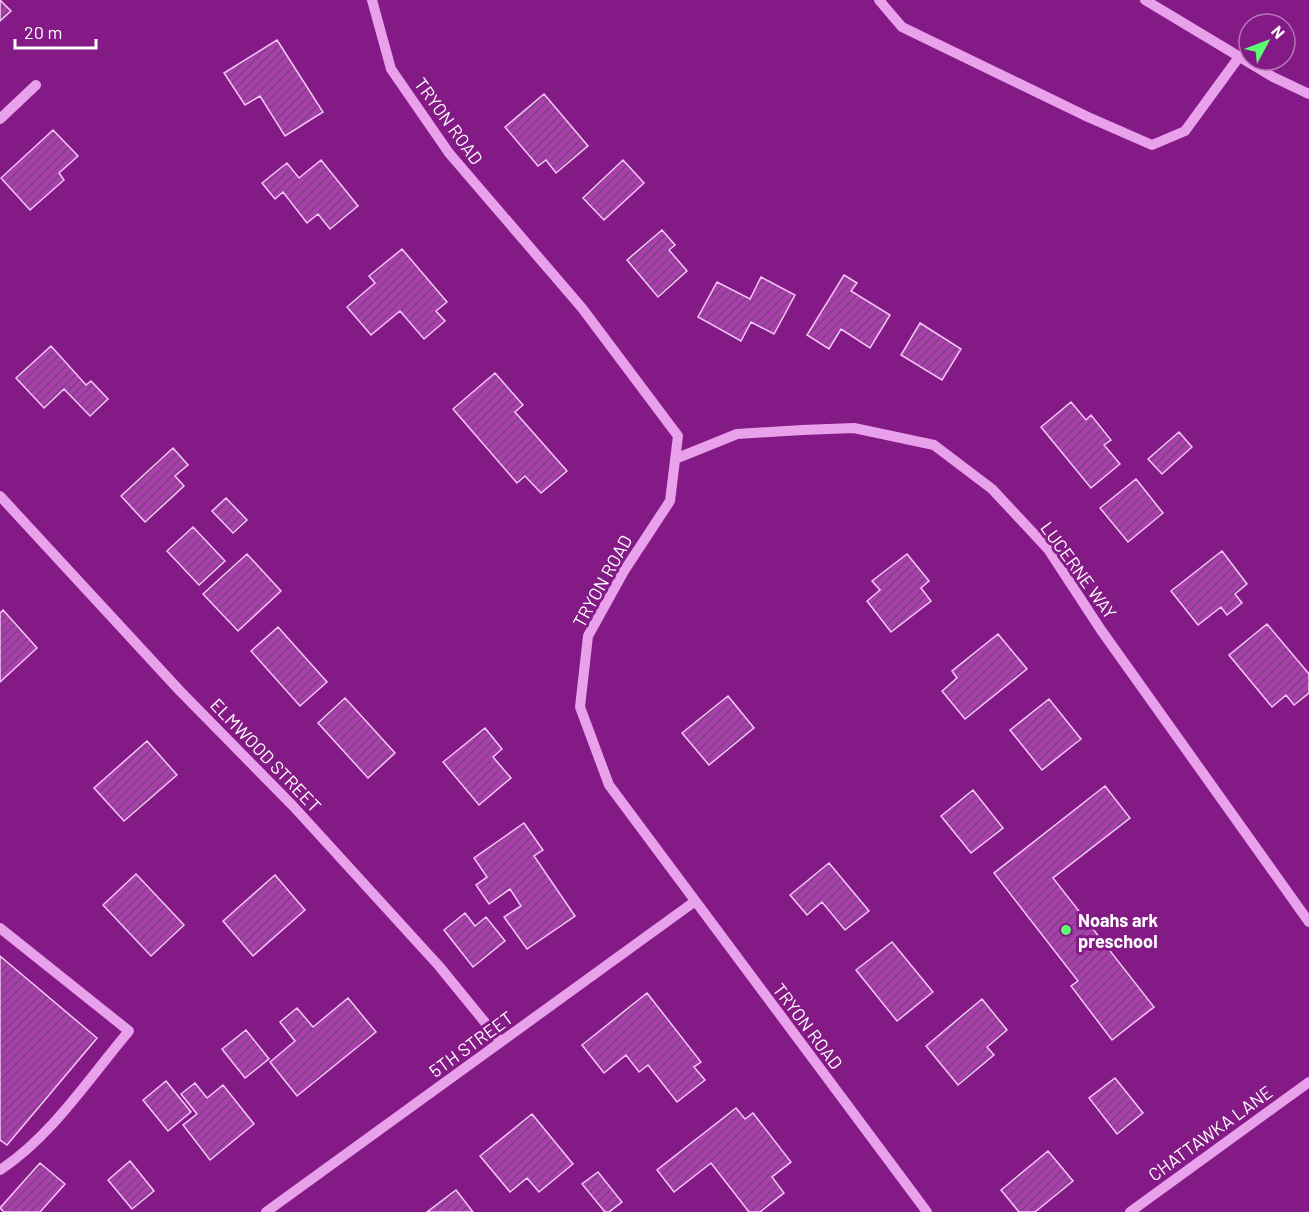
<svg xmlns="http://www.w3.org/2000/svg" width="1309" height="1212" font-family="Barlow,sans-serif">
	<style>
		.building { fill: url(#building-hatch); stroke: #f7c6f9; stroke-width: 1.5 }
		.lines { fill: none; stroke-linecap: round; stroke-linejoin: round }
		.minor { stroke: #e9a1ec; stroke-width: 10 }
		.poi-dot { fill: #5cfe71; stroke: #841a86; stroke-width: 2 }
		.labels { text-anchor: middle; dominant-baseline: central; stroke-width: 6; stroke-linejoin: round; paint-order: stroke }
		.street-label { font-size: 18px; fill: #fff; stroke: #841a86 }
		.poi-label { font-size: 18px; font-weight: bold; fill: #fff; stroke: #841a86; text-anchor: start }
	</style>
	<defs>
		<pattern id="building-hatch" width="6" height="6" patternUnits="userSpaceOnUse" patternTransform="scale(1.5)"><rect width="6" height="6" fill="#aa3ead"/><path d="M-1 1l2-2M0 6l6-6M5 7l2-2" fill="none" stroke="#764678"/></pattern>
	</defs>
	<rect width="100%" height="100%" fill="#841a86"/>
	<path class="building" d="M 0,0 L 11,11 L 0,21 Z
		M 277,40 L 323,112 L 285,136 L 260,96 L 245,105 L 224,73 Z
		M 544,94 L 588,146 L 556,173 L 546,160 L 538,166 L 505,127 Z
		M 53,130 L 78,156 L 59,173 L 64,180 L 30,210 L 1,178 Z
		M 321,160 L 358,206 L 330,229 L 318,214 L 307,223 L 283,192 L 275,199 L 262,183 L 287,163 L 299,178 Z
		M 623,160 L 644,183 L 604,220 L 583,198 Z
		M 662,230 L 675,245 L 669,250 L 687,271 L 658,297 L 627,260 Z
		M 402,249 L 447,302 L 436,311 L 445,321 L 424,339 L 400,311 L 371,335 L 347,307 L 375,283 L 369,276 Z
		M 844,275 L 857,283 L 851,291 L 890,315 L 870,348 L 841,329 L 829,349 L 807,335 Z
		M 761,277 L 795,295 L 774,334 L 751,322 L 741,341 L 698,317 L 717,282 L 750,299 Z
		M 920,323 L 961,349 L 942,380 L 901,355 Z
		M 51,346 L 86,385 L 91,381 L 108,399 L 90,416 L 64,389 L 44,408 L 16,378 Z
		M 495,373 L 523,405 L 515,412 L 567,471 L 541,493 L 525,476 L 517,483 L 453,409 Z
		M 1071,402 L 1086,420 L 1091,415 L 1111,440 L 1104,445 L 1120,464 L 1091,488 L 1041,427 Z
		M 1179,432 L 1192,447 L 1162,474 L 1148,459 Z
		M 173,448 L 188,465 L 175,476 L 184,486 L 145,522 L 121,496 Z
		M 1136,479 L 1163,513 L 1128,542 L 1100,508 Z
		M 226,498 L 247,520 L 233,533 L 212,511 Z
		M 193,527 L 225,561 L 199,585 L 167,551 Z
		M 1222,551 L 1247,584 L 1235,594 L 1242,603 L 1227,615 L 1221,607 L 1198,625 L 1171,591 Z
		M 247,554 L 281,591 L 238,631 L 203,594 Z
		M 907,554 L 929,581 L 921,588 L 931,601 L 891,632 L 867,601 L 880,590 L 872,581 Z
		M 3,610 L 37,648 L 0,682 L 0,613 Z
		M 1267,624 L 1309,674 L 1309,693 L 1294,705 L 1286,695 L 1272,707 L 1229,655 Z
		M 278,627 L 327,682 L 300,706 L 251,651 Z
		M 998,634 L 1027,669 L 965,719 L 942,691 L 957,678 L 952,671 Z
		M 728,696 L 754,728 L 709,765 L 682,733 Z
		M 345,698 L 395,753 L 368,778 L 318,723 Z
		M 1049,699 L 1081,739 L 1042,770 L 1010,730 Z
		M 485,728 L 502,749 L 493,757 L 511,778 L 479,805 L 443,762 Z
		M 147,741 L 177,775 L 124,821 L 94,788 Z
		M 1105,786 L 1130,818 L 1053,878 L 1154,1007 L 1112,1040 L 1071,986 L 1078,981 L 994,873 Z
		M 973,790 L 1003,828 L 971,853 L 941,816 Z
		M 524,823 L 543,850 L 534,856 L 575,916 L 527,949 L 504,917 L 521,906 L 510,889 L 489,904 L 476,885 L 487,877 L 474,858 Z
		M 829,863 L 869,911 L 845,930 L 822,902 L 807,915 L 790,895 Z
		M 136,874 L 184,925 L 151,956 L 103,905 Z
		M 275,875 L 305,910 L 253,956 L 223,921 Z
		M 465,913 L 475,926 L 486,917 L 505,941 L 473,967 L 444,930 Z
		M 892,942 L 933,992 L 897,1021 L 856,970 Z
		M 0,956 L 97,1038 L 7,1145 L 0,1140 Z
		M 647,993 L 701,1062 L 694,1067 L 705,1080 L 677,1102 L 648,1065 L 639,1072 L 626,1055 L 604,1073 L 582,1045 Z
		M 348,998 L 376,1032 L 297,1096 L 270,1062 L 295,1041 L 280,1022 L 297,1008 L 313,1027 Z
		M 982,999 L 1007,1030 L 987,1047 L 994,1055 L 958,1085 L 926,1046 Z
		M 246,1030 L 269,1059 L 245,1078 L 222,1049 Z
		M 1115,1078 L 1143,1113 L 1117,1134 L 1089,1098 Z
		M 166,1081 L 191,1112 L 168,1131 L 143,1100 Z
		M 195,1083 L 207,1098 L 223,1085 L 254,1124 L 210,1160 L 183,1125 L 197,1114 L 181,1094 Z
		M 736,1108 L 745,1119 L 753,1113 L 791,1162 L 772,1177 L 784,1193 L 760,1212 L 749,1212 L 711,1163 L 674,1192 L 657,1170 Z
		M 532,1114 L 573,1164 L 539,1192 L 527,1178 L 510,1192 L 480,1156 Z
		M 1048,1151 L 1073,1181 L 1035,1212 L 1019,1212 L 1001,1190 Z
		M 130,1161 L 154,1191 L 132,1209 L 108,1180 Z
		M 40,1163 L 65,1184 L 40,1212 L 4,1212 L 0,1208 Z
		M 598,1172 L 622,1202 L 609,1212 L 605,1212 L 582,1184 Z
		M 456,1190 L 473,1212 L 427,1212 Z"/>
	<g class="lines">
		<path class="minor" d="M 372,0 L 391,69 L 449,153 L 582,308 L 678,436 L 670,501 L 624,571 L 588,636 L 580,707 L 609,785 L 927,1212
			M 879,0 L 902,27 L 1088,117 L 1152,145 L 1185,131 L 1239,57
			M 1145,0 L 1273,77 L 1309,94
			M 0,119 L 36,85
			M 675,459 L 737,434 L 802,430 L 854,428 L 934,445 L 992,489 L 1048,549 L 1101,630 L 1309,922
			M 0,496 L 180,691 L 294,807 L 439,966 L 501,1042
			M 0,928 L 129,1031 C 89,1078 52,1136 0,1170
			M 266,1212 L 694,902
			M 1130,1212 L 1309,1082"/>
	</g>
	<circle class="poi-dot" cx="1066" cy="930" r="6"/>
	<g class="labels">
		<g class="street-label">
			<text transform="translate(449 121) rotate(54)">TRYON ROAD</text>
			<text transform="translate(1079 570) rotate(54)">LUCERNE WAY</text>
			<text transform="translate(602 581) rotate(-61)">TRYON ROAD</text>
			<text transform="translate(266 755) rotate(46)">ELMWOOD STREET</text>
			<text transform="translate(808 1026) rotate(53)">TRYON ROAD</text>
			<text transform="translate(471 1044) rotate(-36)">5TH STREET</text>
			<text transform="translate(1210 1133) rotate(-36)">CHATTAWKA LANE</text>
		</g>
		<g class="poi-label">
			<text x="1078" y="920">Noahs ark<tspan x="1078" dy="21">preschool</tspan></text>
		</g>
	</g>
	<g transform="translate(1267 42) rotate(49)"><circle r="28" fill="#841a86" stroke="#b576b6" stroke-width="1.5"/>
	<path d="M0-4.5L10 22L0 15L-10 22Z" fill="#5cfe71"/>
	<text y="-9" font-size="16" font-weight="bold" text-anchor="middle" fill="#ffffff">N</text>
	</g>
	<path d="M15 39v9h81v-9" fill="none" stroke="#ffffff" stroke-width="3"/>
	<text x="24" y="39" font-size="18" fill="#ffffff" stroke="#841a86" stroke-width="4.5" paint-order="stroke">20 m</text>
</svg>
